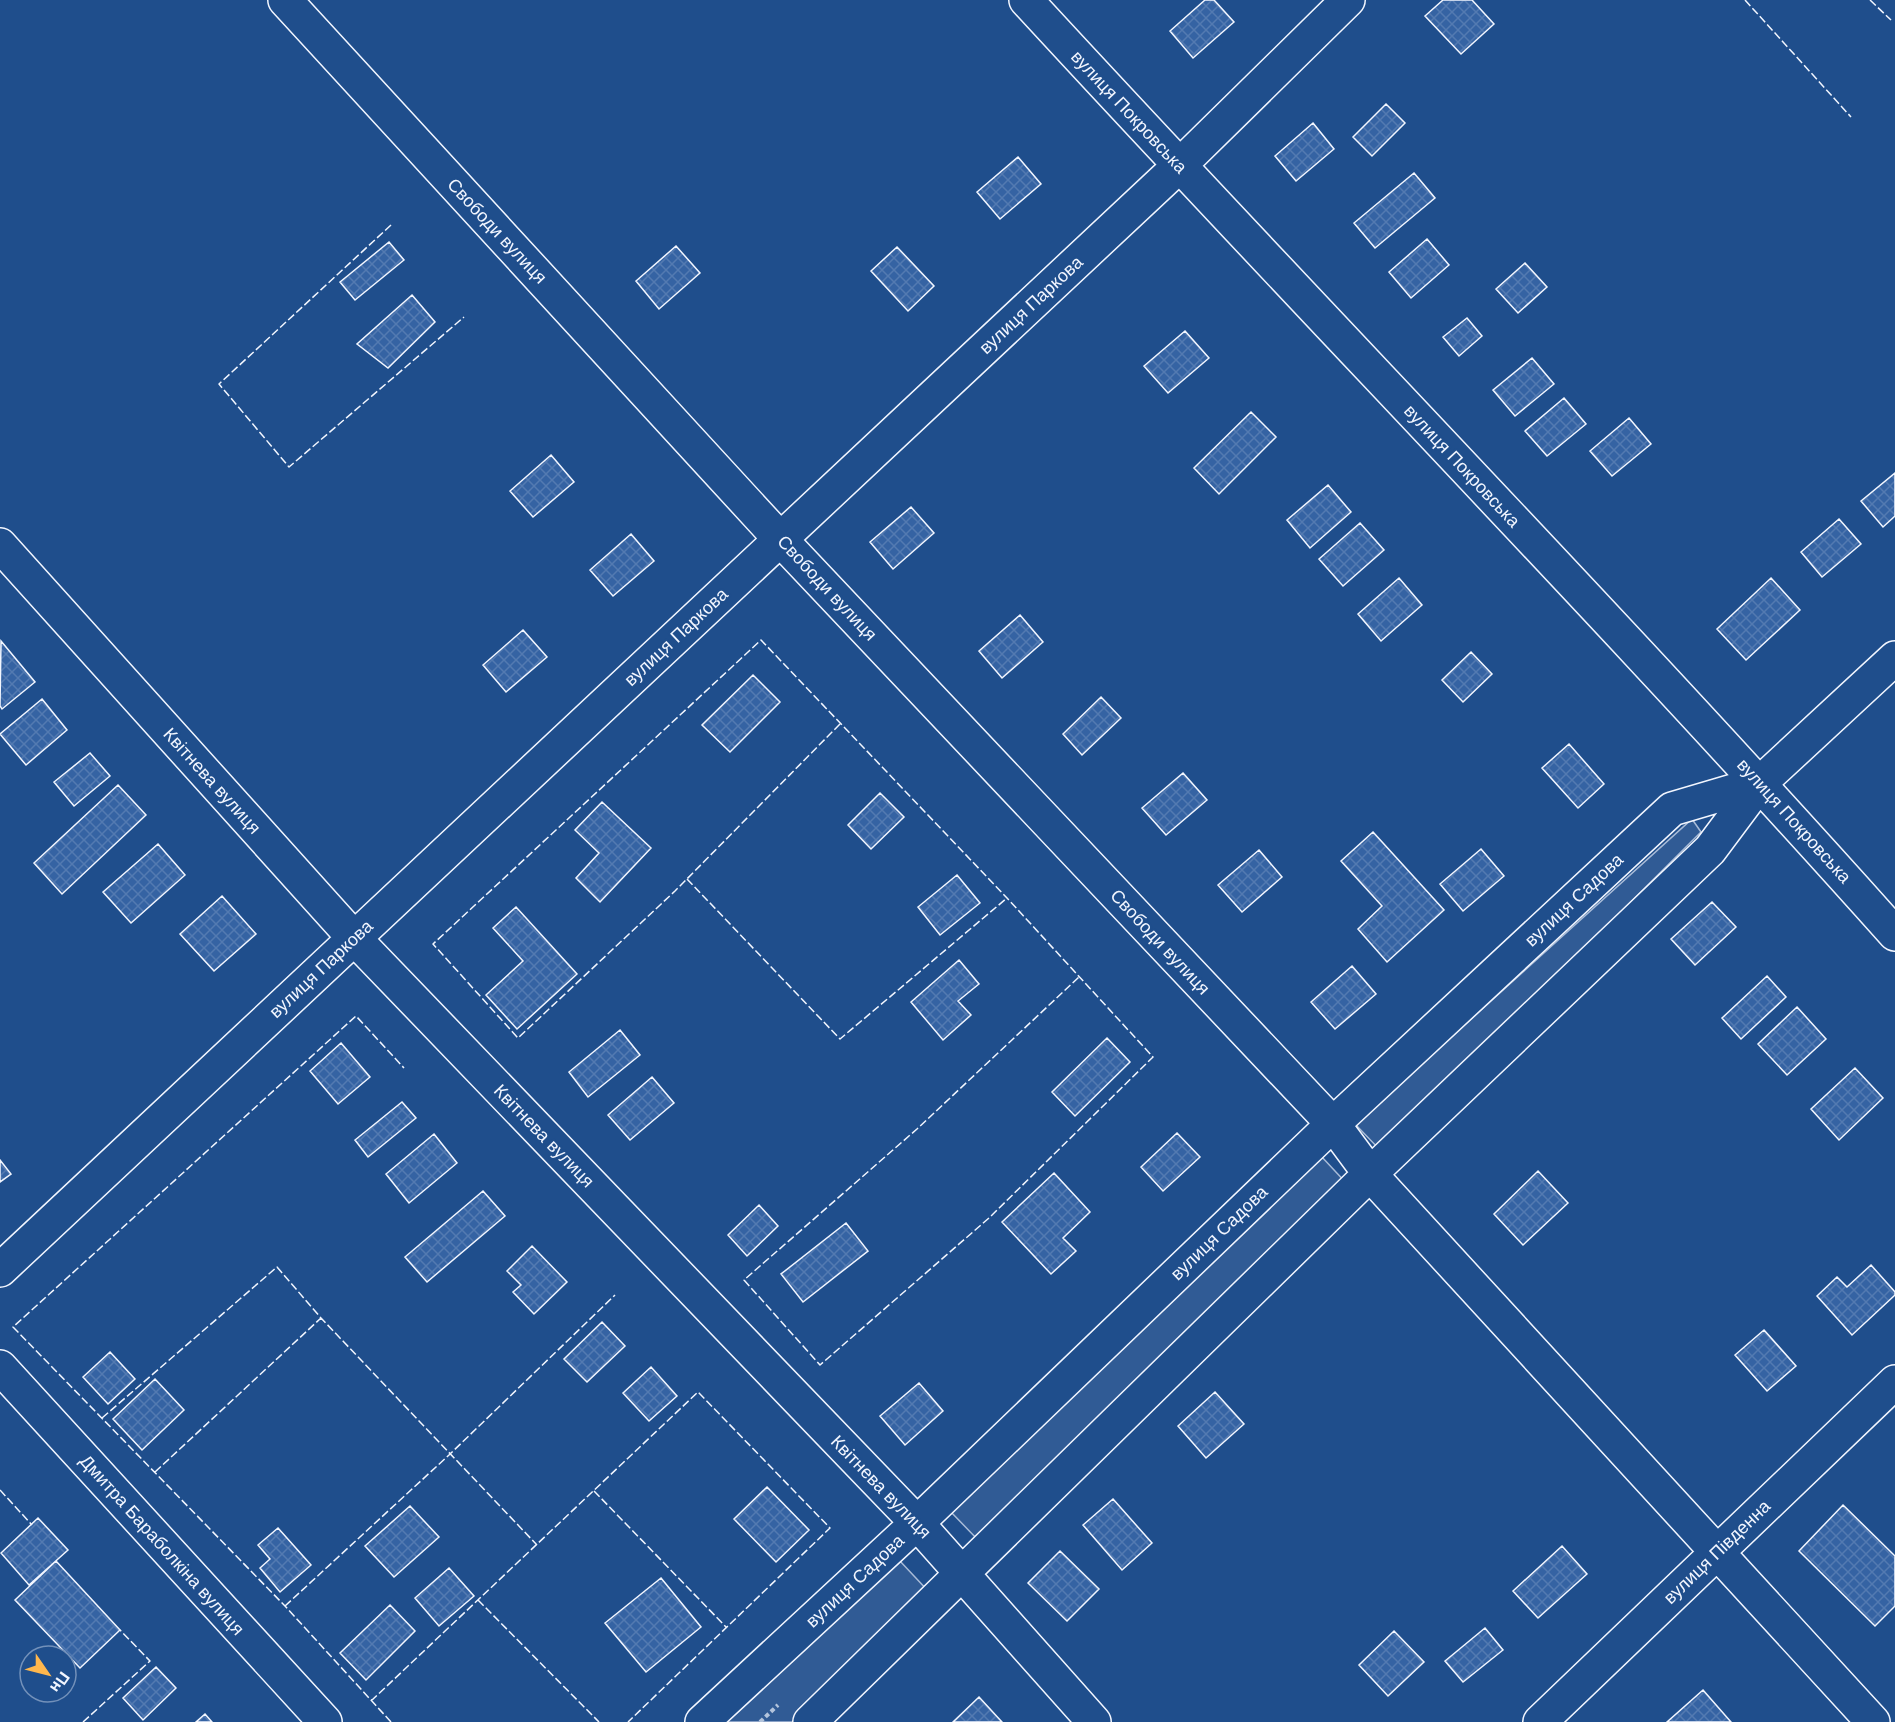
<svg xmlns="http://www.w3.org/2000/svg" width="1895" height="1722" font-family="Arial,sans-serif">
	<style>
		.built { fill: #305b95; stroke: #a8bbd7; stroke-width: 1.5 }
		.building { fill: url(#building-cross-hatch); stroke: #f2f6ff; stroke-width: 1.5 }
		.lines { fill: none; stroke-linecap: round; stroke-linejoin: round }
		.street-casing { stroke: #f2f6ff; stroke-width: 36 }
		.path { stroke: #b3c4dc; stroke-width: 4; stroke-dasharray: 4.5 3; stroke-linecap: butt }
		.street { stroke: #1f4e8c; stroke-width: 33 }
		.fence { stroke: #f2f6ff; stroke-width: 1.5; stroke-dasharray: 8 3; stroke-linecap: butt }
		.labels { text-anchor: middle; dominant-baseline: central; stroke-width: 4.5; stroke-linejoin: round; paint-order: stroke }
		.street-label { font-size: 18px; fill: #f2f6ff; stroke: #1f4e8c }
	</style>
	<defs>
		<pattern id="building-cross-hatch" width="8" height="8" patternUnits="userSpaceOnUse" patternTransform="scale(1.5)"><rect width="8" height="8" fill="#3563a3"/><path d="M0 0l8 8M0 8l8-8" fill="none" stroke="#537ab1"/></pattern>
	</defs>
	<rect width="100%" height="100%" fill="#1f4e8c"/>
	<path class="built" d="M 1692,819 L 1701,832 L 1381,1151 L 1355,1124 Z
		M 1321,1156 L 1348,1185 L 979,1541 L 950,1511 Z
		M 899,1560 L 929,1592 L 792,1722 L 727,1722 Z"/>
	<path class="building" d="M 1205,0 L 1214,0 L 1234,22 L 1193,58 L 1170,31 Z
		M 1443,0 L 1472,0 L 1494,24 L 1461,54 L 1425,16 Z
		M 1386,104 L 1405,123 L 1372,156 L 1353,137 Z
		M 1313,123 L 1334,149 L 1296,181 L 1275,156 Z
		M 1018,157 L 1041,184 L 1000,219 L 977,192 Z
		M 1414,173 L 1435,198 L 1375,248 L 1354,223 Z
		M 1427,239 L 1449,265 L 1411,298 L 1389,272 Z
		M 389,242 L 404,260 L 355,300 L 340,282 Z
		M 676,246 L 700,273 L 659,309 L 636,281 Z
		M 897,247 L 934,286 L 908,311 L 871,271 Z
		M 1525,263 L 1547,287 L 1518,313 L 1496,289 Z
		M 412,295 L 435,322 L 388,368 L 357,344 Z
		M 1467,318 L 1482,336 L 1459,356 L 1443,337 Z
		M 1185,331 L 1209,358 L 1168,393 L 1144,366 Z
		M 1532,358 L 1554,384 L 1515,416 L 1493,390 Z
		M 1564,398 L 1586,424 L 1547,456 L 1525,431 Z
		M 1251,412 L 1276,437 L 1219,494 L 1194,468 Z
		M 1629,418 L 1651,444 L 1612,476 L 1590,451 Z
		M 551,455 L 574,482 L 533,517 L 510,491 Z
		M 1895,473 L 1895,516 L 1883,527 L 1861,501 Z
		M 1328,485 L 1351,512 L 1310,548 L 1287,520 Z
		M 911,507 L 934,533 L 893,569 L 870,542 Z
		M 1839,519 L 1861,544 L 1822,577 L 1801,552 Z
		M 1360,523 L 1384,550 L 1343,586 L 1319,559 Z
		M 631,534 L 654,561 L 613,596 L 590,570 Z
		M 1399,578 L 1422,605 L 1381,641 L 1358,614 Z
		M 1771,578 L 1800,610 L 1746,660 L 1717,629 Z
		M 1020,615 L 1043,642 L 1002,678 L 979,651 Z
		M 523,630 L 547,657 L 506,692 L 483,665 Z
		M 1,641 L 35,682 L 2,709 L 0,706 Z
		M 1471,652 L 1492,674 L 1463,702 L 1442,680 Z
		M 753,675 L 780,702 L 730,752 L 702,725 Z
		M 1101,697 L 1121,718 L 1082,755 L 1063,734 Z
		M 42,699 L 67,730 L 26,765 L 0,734 Z
		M 1569,744 L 1604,784 L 1578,808 L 1542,768 Z
		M 90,753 L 110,776 L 74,806 L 54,782 Z
		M 1183,773 L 1207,800 L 1166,835 L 1142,808 Z
		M 118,785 L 146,815 L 62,894 L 34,863 Z
		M 880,793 L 904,817 L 871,849 L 848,825 Z
		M 602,802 L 651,848 L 600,902 L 576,878 L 599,853 L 575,830 Z
		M 1373,832 L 1444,910 L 1387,962 L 1358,929 L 1382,906 L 1341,861 Z
		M 158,844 L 185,875 L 131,923 L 103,892 Z
		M 1481,849 L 1504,876 L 1463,911 L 1440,884 Z
		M 1259,850 L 1282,877 L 1242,912 L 1218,885 Z
		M 957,875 L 980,903 L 940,935 L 918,907 Z
		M 222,896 L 256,934 L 214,971 L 180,934 Z
		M 1712,902 L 1736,927 L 1695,965 L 1671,939 Z
		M 516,907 L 577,974 L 517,1029 L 486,995 L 523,961 L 493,928 Z
		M 959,960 L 979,984 L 958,1001 L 971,1015 L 943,1040 L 911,1002 Z
		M 1352,966 L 1376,994 L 1335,1029 L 1311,1002 Z
		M 1767,976 L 1786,997 L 1741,1039 L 1722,1018 Z
		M 1797,1007 L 1826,1039 L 1787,1075 L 1758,1044 Z
		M 620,1030 L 640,1055 L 588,1097 L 569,1072 Z
		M 1107,1038 L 1130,1062 L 1075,1116 L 1052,1092 Z
		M 341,1043 L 370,1077 L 338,1104 L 310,1071 Z
		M 1855,1068 L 1883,1098 L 1839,1140 L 1811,1109 Z
		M 652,1077 L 674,1103 L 630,1140 L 608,1115 Z
		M 402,1102 L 416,1118 L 368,1157 L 355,1140 Z
		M 1177,1133 L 1200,1157 L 1163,1191 L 1141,1167 Z
		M 434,1134 L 457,1163 L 409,1203 L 386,1174 Z
		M 0,1160 L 11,1174 L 0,1182 Z
		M 1538,1171 L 1568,1203 L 1523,1245 L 1494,1214 Z
		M 1054,1173 L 1090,1212 L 1063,1238 L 1076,1251 L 1051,1274 L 1002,1222 Z
		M 483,1191 L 505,1216 L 427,1282 L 405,1257 Z
		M 759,1205 L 778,1226 L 747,1256 L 728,1235 Z
		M 846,1223 L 868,1251 L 803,1302 L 781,1274 Z
		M 532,1246 L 567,1282 L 534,1314 L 513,1292 L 521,1285 L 507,1271 Z
		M 1871,1265 L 1895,1292 L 1895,1295 L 1852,1335 L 1817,1296 L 1837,1277 L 1847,1287 Z
		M 602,1322 L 625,1346 L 587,1382 L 564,1359 Z
		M 1764,1330 L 1796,1366 L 1767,1391 L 1735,1355 Z
		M 110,1352 L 135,1379 L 108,1404 L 83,1377 Z
		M 651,1367 L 677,1396 L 649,1421 L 623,1393 Z
		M 155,1379 L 184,1410 L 142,1450 L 113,1419 Z
		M 919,1383 L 943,1411 L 905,1445 L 880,1416 Z
		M 1215,1392 L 1244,1424 L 1206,1458 L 1178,1426 Z
		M 767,1487 L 809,1530 L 776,1562 L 734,1519 Z
		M 1113,1499 L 1152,1543 L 1122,1570 L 1083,1525 Z
		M 1843,1505 L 1895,1556 L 1895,1606 L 1875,1626 L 1799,1551 Z
		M 410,1506 L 439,1537 L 394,1577 L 365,1546 Z
		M 38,1518 L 68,1550 L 29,1585 L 1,1553 Z
		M 278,1528 L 311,1565 L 280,1592 L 260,1568 L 270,1559 L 258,1545 Z
		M 1562,1546 L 1587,1574 L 1538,1618 L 1513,1591 Z
		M 1060,1551 L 1099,1589 L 1067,1621 L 1028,1583 Z
		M 56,1561 L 120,1630 L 80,1668 L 15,1600 Z
		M 449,1568 L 474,1596 L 439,1626 L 415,1598 Z
		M 661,1578 L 701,1627 L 646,1672 L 605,1623 Z
		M 390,1605 L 415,1631 L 366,1680 L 340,1653 Z
		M 1485,1628 L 1503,1650 L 1463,1682 L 1445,1661 Z
		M 1394,1631 L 1424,1662 L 1388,1696 L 1359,1665 Z
		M 156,1667 L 176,1688 L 143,1720 L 123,1698 Z
		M 1703,1690 L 1731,1722 L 1667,1722 Z
		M 979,1697 L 1002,1722 L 953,1722 Z
		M 205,1714 L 212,1722 L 196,1722 Z"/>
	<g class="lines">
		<defs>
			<path id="street" d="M 285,0 L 781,540 L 1333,1124 L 1370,1174 L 1873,1722
				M 1026,0 C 1314,313 1612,617 1895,934
				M 0,545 L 354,938 L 917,1523 L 1094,1722
				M 0,1270 L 1179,166 L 1348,0
				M 0,1367 L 325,1722
				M 702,1722 L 917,1523 L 1333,1124 L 1672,809 L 1760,783
				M 810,1722 L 1370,1174 L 1710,850 L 1760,783 L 1895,658
				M 1540,1722 L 1895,1382"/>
		</defs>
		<use href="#street" class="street-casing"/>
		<path class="path" d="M 760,1722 L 778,1705"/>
		<use href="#street" class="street"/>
		<path class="fence" d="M 1745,0 L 1851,117
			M 1870,0 L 1891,20
			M 391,225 L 219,384 L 289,467 L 464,317
			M 840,724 L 675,891 L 518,1038 L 433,944 L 761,640 L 1007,898 L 1153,1057 L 989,1218 L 820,1365 L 744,1280 L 917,1129 L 1079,977
			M 687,879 L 840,1039 L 1007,898
			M 102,1418 L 277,1267 L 321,1318 L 537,1545
			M 155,1472 L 321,1318
			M 0,1490 L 32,1525
			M 594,1491 L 727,1628
			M 478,1600 L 599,1722
			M 285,1606 L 449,1455 L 615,1295
			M 371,1701 L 698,1392 L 830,1528 L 628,1722
			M 83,1722 L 150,1661 L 120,1630
			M 391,1722 L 285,1606 L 13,1327 L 356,1016 L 404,1068"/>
	</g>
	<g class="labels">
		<g class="street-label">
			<text transform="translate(1129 112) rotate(47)">вулиця Покровська</text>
			<text transform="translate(497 231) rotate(47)">Свободи вулиця</text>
			<text transform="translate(1031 305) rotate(-43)">вулиця Паркова</text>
			<text transform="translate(1462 466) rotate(47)">вулиця Покровська</text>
			<text transform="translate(827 588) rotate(47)">Свободи вулиця</text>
			<text transform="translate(676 637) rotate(-43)">вулиця Паркова</text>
			<text transform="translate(212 781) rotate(48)">Квітнева вулиця</text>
			<text transform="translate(1794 821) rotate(48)">вулиця Покровська</text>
			<text transform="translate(1574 900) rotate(-43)">вулиця Садова</text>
			<text transform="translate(1160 942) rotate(47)">Свободи вулиця</text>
			<text transform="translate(321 969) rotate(-43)">вулиця Паркова</text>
			<text transform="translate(544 1136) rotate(46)">Квітнева вулиця</text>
			<text transform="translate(1219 1233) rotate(-44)">вулиця Садова</text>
			<text transform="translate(881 1487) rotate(46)">Квітнева вулиця</text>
			<text transform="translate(162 1545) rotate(48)">Дмитра Бараболкіна вулиця</text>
			<text transform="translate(1717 1552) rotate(-44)">вулиця Південна</text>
			<text transform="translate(855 1581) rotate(-43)">вулиця Садова</text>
		</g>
	</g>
	<g transform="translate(48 1674) rotate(125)"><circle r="28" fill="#1f4e8c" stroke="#7391ba" stroke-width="1.5"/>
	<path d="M0-4.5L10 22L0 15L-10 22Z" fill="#ffb74d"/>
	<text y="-9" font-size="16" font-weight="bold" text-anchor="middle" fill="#f2f6ff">Пн</text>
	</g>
</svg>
